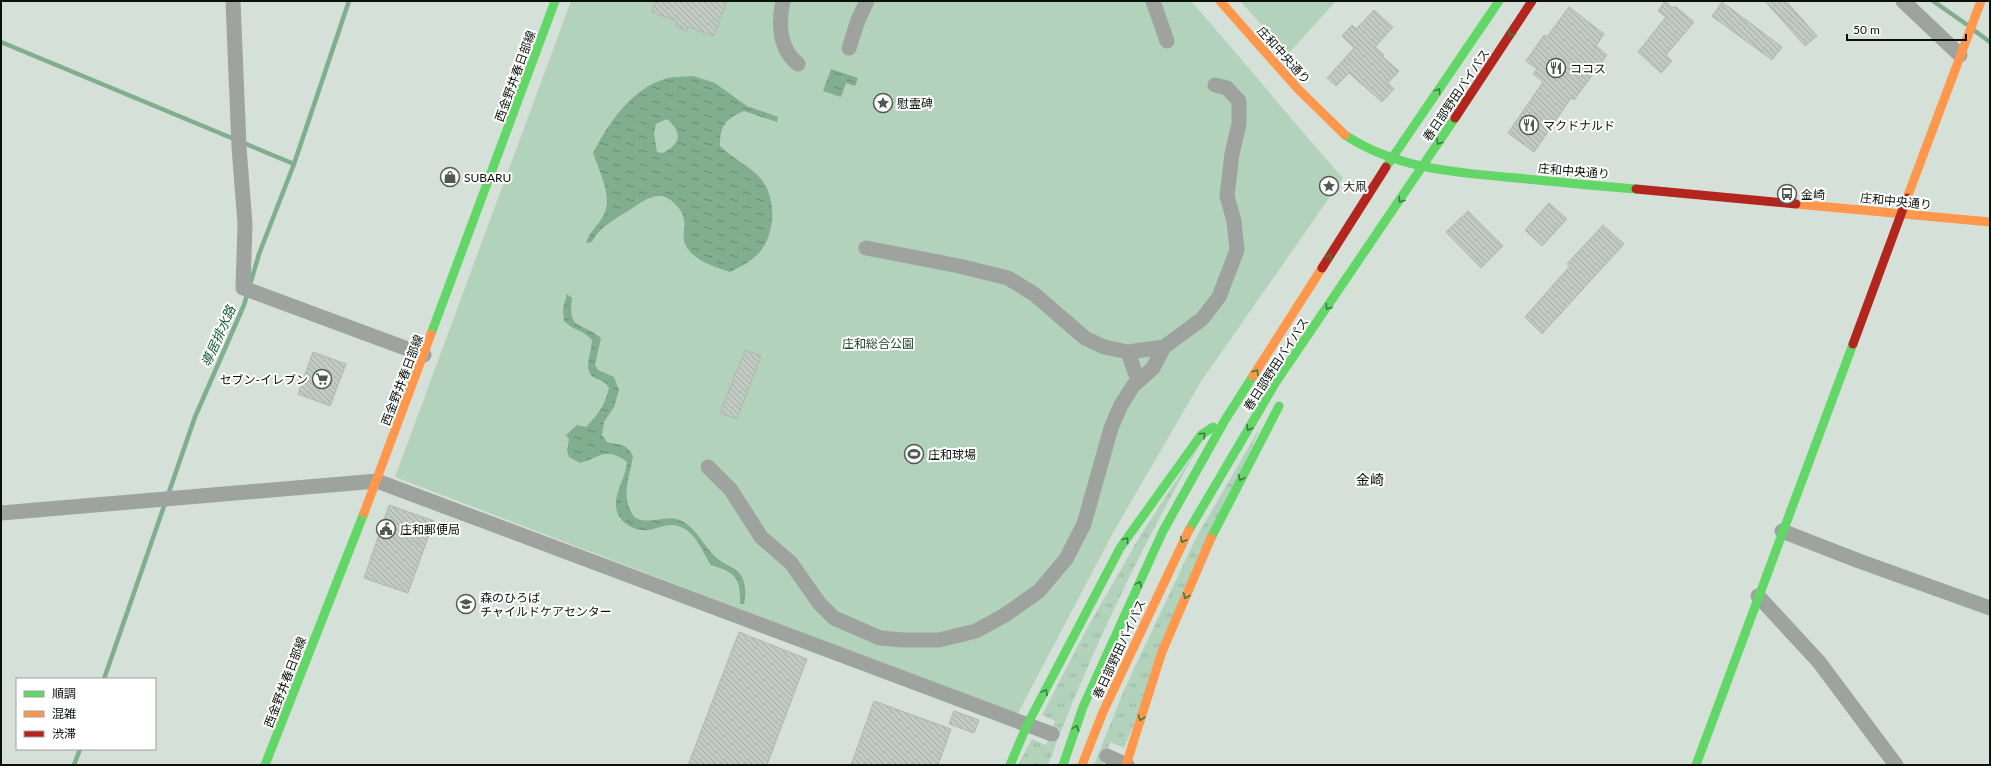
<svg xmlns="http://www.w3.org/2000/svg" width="1991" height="766" font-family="Lato,'Noto Sans JP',sans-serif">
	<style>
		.grass { fill: url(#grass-tufts) }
		.park { fill: #b2d2bb }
		.water { fill: url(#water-ripples); fill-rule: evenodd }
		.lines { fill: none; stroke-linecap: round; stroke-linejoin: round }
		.stream { stroke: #80ae8e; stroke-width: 4.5 }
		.building { fill: url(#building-back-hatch); stroke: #aeb8b1 }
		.street { stroke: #9ea39f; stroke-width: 15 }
		.fast { stroke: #63d668; stroke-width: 9 }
		.slow { stroke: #ff974d; stroke-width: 9 }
		.jam { stroke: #b3261e; stroke-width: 9 }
		.oneway { stroke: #3a7d3e }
		.labels { text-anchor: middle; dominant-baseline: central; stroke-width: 4; stroke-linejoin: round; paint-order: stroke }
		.street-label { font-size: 12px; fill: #09110b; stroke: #fff }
		.poi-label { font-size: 12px; fill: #09110b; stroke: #fff; text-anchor: start }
		.park-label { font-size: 12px; fill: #19462a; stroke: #fff }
		.water-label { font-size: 13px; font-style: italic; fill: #115730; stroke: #fff }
		.quarter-label { font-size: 14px; fill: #09110b; stroke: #fff }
	</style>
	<defs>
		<pattern id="grass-tufts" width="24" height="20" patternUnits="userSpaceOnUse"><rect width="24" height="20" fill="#b2d2bb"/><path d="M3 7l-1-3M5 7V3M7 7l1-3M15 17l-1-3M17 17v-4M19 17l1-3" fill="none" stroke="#98b39f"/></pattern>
		<pattern id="water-ripples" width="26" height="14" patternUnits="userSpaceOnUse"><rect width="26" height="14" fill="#80ae8e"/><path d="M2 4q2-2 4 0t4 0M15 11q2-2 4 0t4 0" fill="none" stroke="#678c72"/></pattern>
		<pattern id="building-back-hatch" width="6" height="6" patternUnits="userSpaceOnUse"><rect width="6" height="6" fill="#c0c9c2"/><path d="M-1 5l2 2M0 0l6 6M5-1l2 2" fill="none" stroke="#a4aca5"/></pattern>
	</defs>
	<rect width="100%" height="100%" fill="#d5e1d8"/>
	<path class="grass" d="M 1261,426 L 1124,748 L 1110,742 L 1102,765 L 1094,765 L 1124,690 L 1197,536 Z
		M 1202,441 C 1142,545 1090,653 1048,765 L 1018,765 L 1032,739 L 1046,745 L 1055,721 L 1042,715 L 1085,632 L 1140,536 Z"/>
	<path class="park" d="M 571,1 L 1191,1 C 1243,60 1291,120 1343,178 L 1200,383 L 1114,531 L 1017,715 L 395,477 Z
		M 1240,1 L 1336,1 L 1288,54 Z"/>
	<path class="water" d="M 831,69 L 858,78 L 855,86 L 846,83 L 841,97 L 823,91 Z
		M 693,76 L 715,83 L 747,106 L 778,117 L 777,122 L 744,111 C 725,119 720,126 720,146 C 733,159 749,165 761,179 C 777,198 776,235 758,254 C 750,262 740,267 730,272 C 717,268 696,261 688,249 C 680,237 686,231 684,220 C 683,213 680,209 675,204 C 659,187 644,201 628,211 C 615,219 598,228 592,242 L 586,243 C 589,232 598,226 603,216 C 614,198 599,171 593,153 C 608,124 630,91 662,80 C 671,76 684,77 693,76 ZM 667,119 C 683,133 681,144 662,153 L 657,152 L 654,133 L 656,124 Z
		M 567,294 L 572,298 C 568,331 580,321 601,338 L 595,365 L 598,370 L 614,377 L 619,390 L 614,407 L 604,422 L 602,435 L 607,442 C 621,446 625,442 633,456 C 630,477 620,496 633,515 C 642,527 665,515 677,519 C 697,526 703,547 718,559 C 726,566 737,567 742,577 C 746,586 746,595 744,604 L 740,604 C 741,578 735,572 711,565 C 702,552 698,536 683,528 C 670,521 661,528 648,530 C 634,532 617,521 616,507 C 615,491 626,477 627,462 C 604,445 599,459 580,463 L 569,457 L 567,451 L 569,439 L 566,435 L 577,425 L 586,427 C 598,415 605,405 609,388 C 603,378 596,381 591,375 C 584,367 592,351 592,340 C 582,329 574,331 564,321 L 563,308 Z"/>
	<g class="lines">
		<path class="stream" d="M 1933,1 L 1966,24
			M 1975,31 L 1990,42
			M 1,42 L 294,164
			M 104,679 L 195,417 L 244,305 L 259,254 L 294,164 L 349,1
			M 74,765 L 80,749"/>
	</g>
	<path class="building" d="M 656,1 L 727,1 L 714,36 L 688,27 L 687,31 L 675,26 L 677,21 L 652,12 Z
		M 1665,1 L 1673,8 L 1675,6 L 1694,22 L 1666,55 L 1672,61 L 1661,73 L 1638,52 L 1666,17 L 1658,11 Z
		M 1765,1 L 1786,1 L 1817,36 L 1805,46 Z
		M 1722,2 L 1782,47 L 1772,60 L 1712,16 Z
		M 1569,7 L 1604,34 L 1596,46 L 1607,55 L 1574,100 L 1571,98 L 1534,152 L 1508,133 L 1543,82 L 1533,74 L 1537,69 L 1526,61 L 1544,35 L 1547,37 Z
		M 1374,10 L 1393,27 L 1375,47 L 1384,55 L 1383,57 L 1399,71 L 1388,83 L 1394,89 L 1382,102 L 1349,73 L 1336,86 L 1327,78 L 1354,48 L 1342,36 L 1352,25 L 1356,29 Z
		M 1549,203 L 1567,219 L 1542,246 L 1525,230 Z
		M 1468,211 L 1503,246 L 1481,268 L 1446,232 Z
		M 1603,225 L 1624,244 L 1542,334 L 1525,317 L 1570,266 L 1567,264 Z
		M 745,350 L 761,356 L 737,419 L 720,413 Z
		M 313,352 L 346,364 L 330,406 L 298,394 Z
		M 389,505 L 434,521 L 408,593 L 364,578 Z
		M 739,632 L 807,659 L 767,765 L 688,765 Z
		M 874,701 L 951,729 L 938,765 L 851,765 Z
		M 954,711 L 979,720 L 974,733 L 949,724 Z"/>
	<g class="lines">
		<path class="street" d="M 233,1 L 239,147 L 245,224 L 243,288 L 424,355
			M 783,1 C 778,23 779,49 798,64
			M 1153,1 L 1167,41
			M 1903,1 L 1960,55
			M 849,48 L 858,20 L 867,1
			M 866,248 L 959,266 L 1008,278 L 1034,294 L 1085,338 L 1104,347 L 1128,352
			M 1164,347 L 1202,319 L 1219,297 L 1237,250 L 1234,221 L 1227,196 L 1232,154 L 1239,124 L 1239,101 L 1227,88 L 1215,85
			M 708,467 L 731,490 L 761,537 L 791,563 L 819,603 L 834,618 L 880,638 L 903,640 L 939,640 L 976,631 L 1005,615 L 1039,591 L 1066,559 L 1084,524 L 1111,428 L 1121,405 L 1133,386 L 1153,368 L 1164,347 L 1128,352 L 1138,381
			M 1,513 L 377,481 L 1052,734
			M 1782,531 L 1859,561 L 1990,608
			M 1758,596 L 1819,662 L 1896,765
			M 1107,756 L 1127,765"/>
		<path class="fast" d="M 1345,135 C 1396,169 1458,173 1517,178 C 1557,182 1596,186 1636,189
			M 1386,167 L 1499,1
			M 431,334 L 555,1
			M 1189,530 L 1276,382 L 1455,118
			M 1211,538 L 1279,406
			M 265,765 L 364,513
			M 1010,765 L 1027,725 L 1120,548 L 1201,435 L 1213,427
			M 1063,765 L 1083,707 L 1163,531 L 1225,420 L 1253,376
			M 1696,765 L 1853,344"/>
		<path class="slow" d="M 1220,1 L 1298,89 L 1345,135
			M 1907,198 L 1981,1
			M 1796,204 L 1990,222
			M 1253,376 L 1322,268
			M 364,513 L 431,334
			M 1082,765 L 1103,712 L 1189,530
			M 1126,765 L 1162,652 L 1211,538"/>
		<path class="jam" d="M 1455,118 L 1532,1
			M 1636,189 L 1796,204
			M 1322,268 L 1386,167
			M 1853,344 L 1907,198"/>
	</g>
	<defs><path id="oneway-chevron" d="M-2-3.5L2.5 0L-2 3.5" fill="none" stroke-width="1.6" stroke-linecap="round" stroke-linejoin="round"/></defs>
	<g class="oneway">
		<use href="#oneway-chevron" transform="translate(1511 34) rotate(123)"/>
		<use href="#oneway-chevron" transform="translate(1438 91) rotate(-56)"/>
		<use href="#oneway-chevron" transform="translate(1439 142) rotate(124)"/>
		<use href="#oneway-chevron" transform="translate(1401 200) rotate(124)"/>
		<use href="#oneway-chevron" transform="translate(1329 257) rotate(-57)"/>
		<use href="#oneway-chevron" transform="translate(1328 307) rotate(125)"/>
		<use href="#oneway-chevron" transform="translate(1256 372) rotate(-58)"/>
		<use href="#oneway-chevron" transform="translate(1249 428) rotate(121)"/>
		<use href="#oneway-chevron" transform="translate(1203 435) rotate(-43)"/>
		<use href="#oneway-chevron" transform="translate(1241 478) rotate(117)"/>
		<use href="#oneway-chevron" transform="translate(1126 540) rotate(-54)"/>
		<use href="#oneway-chevron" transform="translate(1183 540) rotate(117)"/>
		<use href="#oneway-chevron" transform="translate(1139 584) rotate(-66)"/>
		<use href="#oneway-chevron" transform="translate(1186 596) rotate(113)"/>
		<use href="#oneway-chevron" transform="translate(1045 692) rotate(-62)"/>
		<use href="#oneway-chevron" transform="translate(1141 718) rotate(108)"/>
		<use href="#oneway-chevron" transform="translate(1076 728) rotate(-70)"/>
	</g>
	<defs>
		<symbol id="restaurant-ring" viewBox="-11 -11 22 22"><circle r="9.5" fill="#fff" stroke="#505a53" stroke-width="1.5"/><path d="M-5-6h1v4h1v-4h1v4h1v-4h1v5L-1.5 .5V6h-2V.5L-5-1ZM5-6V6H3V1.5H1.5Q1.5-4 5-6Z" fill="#505a53"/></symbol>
		<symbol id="sight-ring" viewBox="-11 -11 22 22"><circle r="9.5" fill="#fff" stroke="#505a53" stroke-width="1.5"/><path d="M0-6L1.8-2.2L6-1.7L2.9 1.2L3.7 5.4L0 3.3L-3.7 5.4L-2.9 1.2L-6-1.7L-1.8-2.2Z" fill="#505a53"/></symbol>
		<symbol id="shop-ring" viewBox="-11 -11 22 22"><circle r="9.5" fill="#fff" stroke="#505a53" stroke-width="1.5"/><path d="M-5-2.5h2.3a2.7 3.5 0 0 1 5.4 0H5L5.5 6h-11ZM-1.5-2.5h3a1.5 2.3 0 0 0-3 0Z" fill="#505a53"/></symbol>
		<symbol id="bus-ring" viewBox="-11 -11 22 22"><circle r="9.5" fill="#fff" stroke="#505a53" stroke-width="1.5"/><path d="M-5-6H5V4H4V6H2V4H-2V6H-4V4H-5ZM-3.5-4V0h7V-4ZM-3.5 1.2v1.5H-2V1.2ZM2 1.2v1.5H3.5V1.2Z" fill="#505a53"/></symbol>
		<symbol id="supermarket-ring" viewBox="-11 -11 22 22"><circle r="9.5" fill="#fff" stroke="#505a53" stroke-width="1.5"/><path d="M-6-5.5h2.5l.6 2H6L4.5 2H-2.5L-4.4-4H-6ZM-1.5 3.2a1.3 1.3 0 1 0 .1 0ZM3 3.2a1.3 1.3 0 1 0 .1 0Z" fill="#505a53"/></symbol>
		<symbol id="stadium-ring" viewBox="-11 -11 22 22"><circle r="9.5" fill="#fff" stroke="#505a53" stroke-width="1.5"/><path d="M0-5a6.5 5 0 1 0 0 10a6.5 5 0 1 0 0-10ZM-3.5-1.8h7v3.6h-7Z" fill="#505a53"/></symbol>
		<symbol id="civic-ring" viewBox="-11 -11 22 22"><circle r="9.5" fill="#fff" stroke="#505a53" stroke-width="1.5"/><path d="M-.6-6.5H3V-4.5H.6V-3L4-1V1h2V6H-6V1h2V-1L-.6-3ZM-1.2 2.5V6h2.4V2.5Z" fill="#505a53"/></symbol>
		<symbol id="school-ring" viewBox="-11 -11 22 22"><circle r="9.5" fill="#fff" stroke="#505a53" stroke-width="1.5"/><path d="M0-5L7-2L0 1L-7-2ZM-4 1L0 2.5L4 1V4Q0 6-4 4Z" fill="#505a53"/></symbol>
	</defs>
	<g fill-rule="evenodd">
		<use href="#restaurant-ring" x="1545" y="57" width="22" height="22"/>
		<use href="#sight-ring" x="872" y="92" width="22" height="22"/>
		<use href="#restaurant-ring" x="1518" y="114" width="22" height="22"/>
		<use href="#shop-ring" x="439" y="166" width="22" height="22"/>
		<use href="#sight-ring" x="1318" y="175" width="22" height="22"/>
		<use href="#bus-ring" x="1776" y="183" width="22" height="22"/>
		<use href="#supermarket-ring" x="311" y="368" width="22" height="22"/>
		<use href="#stadium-ring" x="903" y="443" width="22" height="22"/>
		<use href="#civic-ring" x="375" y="518" width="22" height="22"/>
		<use href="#school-ring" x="455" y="593" width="22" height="22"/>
	</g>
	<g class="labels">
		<g class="street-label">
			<text transform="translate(1284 55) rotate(48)">庄和中央通り</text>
			<text transform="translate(515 76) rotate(-70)">西金野井春日部線</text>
			<text transform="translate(1456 95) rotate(-56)">春日部野田バイパス</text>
			<text transform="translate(1574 171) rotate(5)">庄和中央通り</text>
			<text transform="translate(1896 201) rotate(6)">庄和中央通り</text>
			<text transform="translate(1276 364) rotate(-57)">春日部野田バイパス</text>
			<text transform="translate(402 380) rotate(-69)">西金野井春日部線</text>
			<text transform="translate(1119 649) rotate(-65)">春日部野田バイパス</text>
			<text transform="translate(285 682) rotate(-69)">西金野井春日部線</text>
		</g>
		<g class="poi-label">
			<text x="1570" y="68">ココス</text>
			<text x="897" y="103">慰霊碑</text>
			<text x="1543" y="125">マクドナルド</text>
			<text x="464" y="177">SUBARU</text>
			<text x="1343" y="186">大凧</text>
			<text x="1801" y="194">金崎</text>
			<text x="308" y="379" text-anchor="end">セブン-イレブン</text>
			<text x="928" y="454">庄和球場</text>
			<text x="400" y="529">庄和郵便局</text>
			<text x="480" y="597">森のひろば<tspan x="480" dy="14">チャイルドケアセンター</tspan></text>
		</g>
		<g class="park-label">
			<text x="878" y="343">庄和総合公園</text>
		</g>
		<g class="water-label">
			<text transform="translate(218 336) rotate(-66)">導居排水路</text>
		</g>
		<g class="quarter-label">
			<text x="1370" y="479">金崎</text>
		</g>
	</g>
	<rect width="1991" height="766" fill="none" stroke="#09110b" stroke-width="4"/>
	<rect x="16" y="678" width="140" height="72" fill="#ffffff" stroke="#9da09d"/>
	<rect x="24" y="691" width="20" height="6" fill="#63d668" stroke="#9da09d"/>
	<text x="52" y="698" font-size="12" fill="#09110b">順調</text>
	<rect x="24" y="711" width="20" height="6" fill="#ff974d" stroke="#9da09d"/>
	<text x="52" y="718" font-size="12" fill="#09110b">混雑</text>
	<rect x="24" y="731" width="20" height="6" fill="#b3261e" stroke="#9da09d"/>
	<text x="52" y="738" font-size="12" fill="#09110b">渋滞</text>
	<path d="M1847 34v6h119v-6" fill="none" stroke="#09110b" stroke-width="2"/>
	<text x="1853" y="34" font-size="12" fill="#09110b" stroke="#ffffff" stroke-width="3" paint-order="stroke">50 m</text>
</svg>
